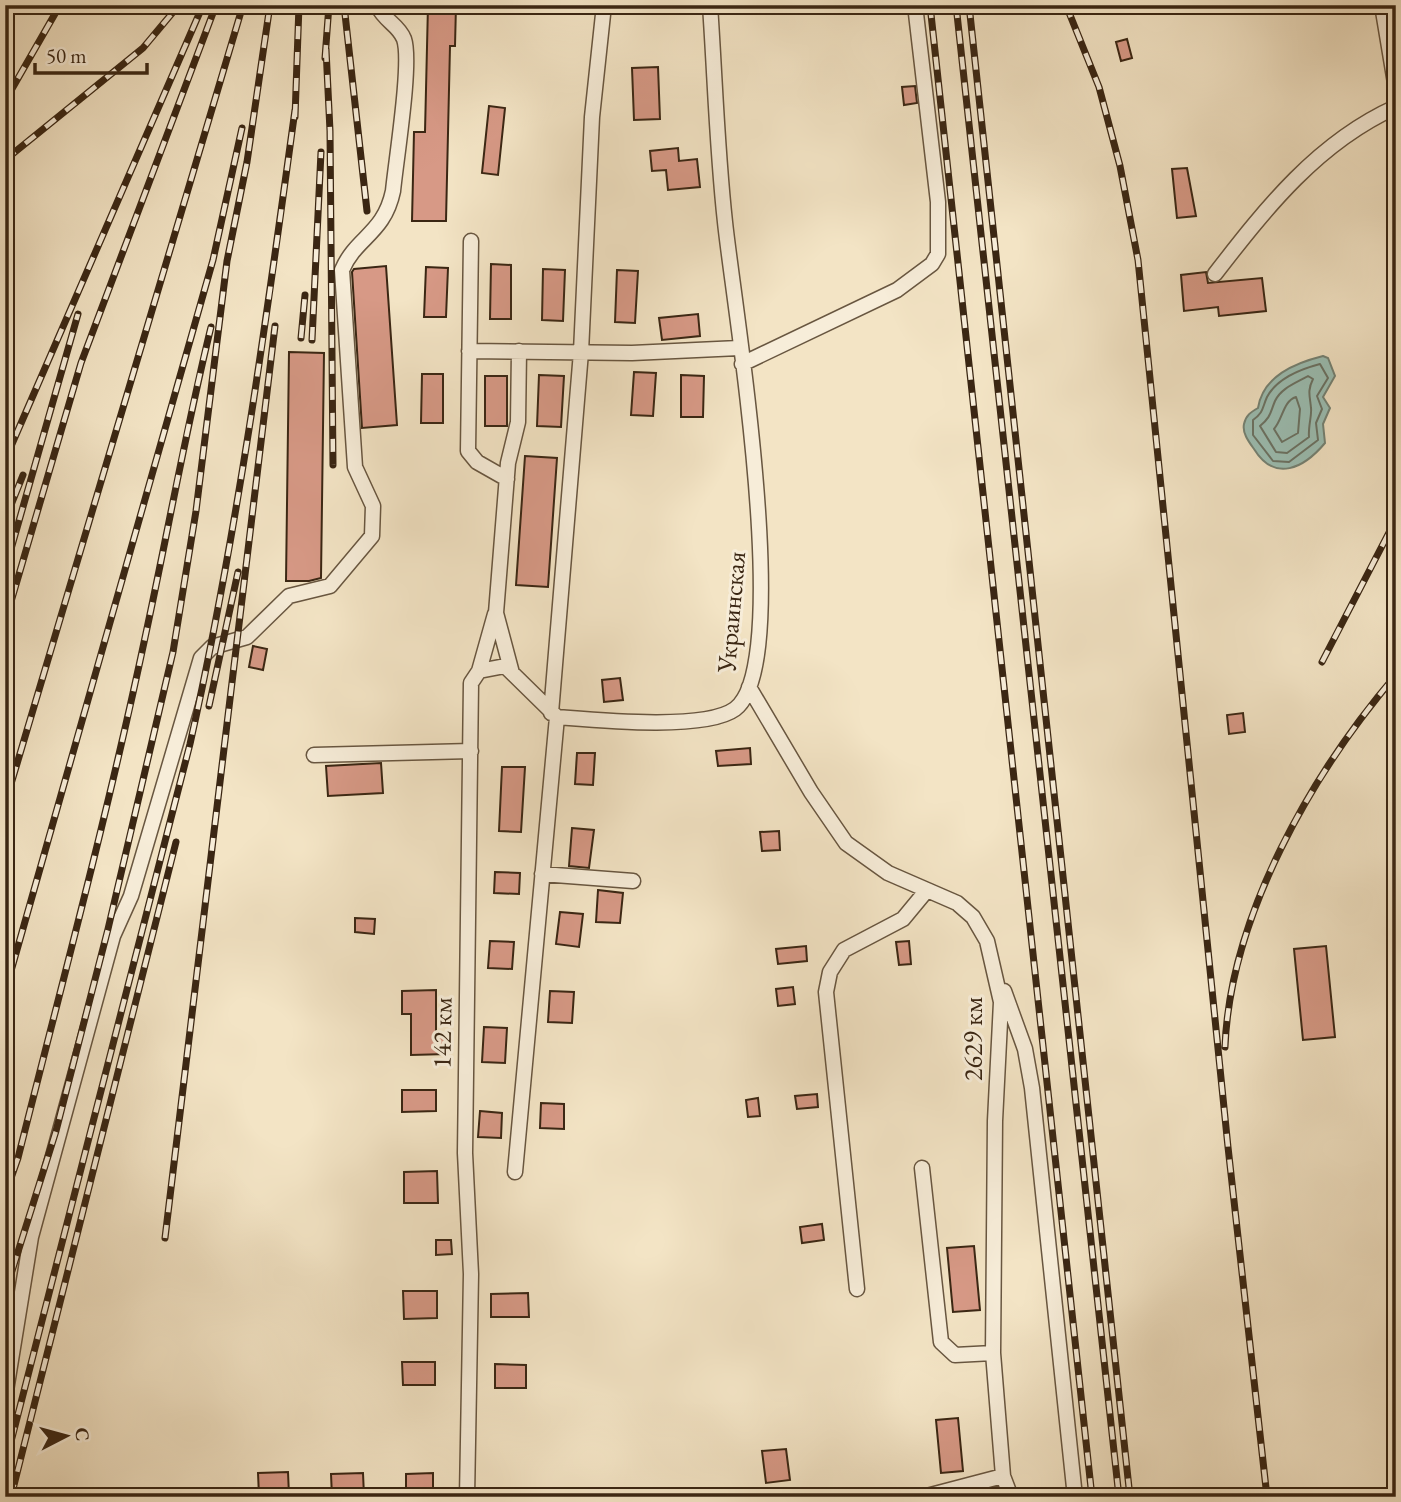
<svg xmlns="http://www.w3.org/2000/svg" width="1401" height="1502" font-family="'EB Garamond',serif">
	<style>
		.water { fill: #9bbfb4; stroke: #748274; stroke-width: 2 }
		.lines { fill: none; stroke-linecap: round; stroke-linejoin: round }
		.shore { stroke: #6a7264; stroke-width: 2 }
		.building { fill: #d79986; stroke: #3a2613; stroke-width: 2 }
		.minor-casing { stroke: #685640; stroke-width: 17 }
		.minor { stroke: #f7edd9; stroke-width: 14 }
		.rail-casing { stroke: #3a2613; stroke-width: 7 }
		.rail { stroke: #f7edd9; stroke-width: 4.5; stroke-dasharray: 13; stroke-linecap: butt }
		.labels { text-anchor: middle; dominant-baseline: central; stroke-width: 6; stroke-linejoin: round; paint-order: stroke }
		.street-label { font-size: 26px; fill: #3a2613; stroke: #f7edd9 }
	</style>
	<rect width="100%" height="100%" fill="#f3e4c5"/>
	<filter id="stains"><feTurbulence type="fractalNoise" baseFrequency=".00286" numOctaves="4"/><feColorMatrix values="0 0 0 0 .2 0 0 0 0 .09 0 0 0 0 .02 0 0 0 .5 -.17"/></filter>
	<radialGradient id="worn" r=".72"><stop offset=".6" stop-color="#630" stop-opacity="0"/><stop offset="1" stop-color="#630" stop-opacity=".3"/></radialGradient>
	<path class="water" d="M 1323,356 L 1328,358 L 1335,376 L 1323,397 L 1330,408 L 1323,424 L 1325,443 C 1304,468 1275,483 1254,449 C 1249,442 1242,433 1244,424 C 1246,415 1251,412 1258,408 C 1263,376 1295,363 1323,356 Z"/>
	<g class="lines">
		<path class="shore" d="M 1320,364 L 1328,378 L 1317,396 L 1322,409 L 1316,423 L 1318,440 L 1289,462 L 1273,461 L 1253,435 L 1253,420 C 1264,412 1262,408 1267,397 C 1277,378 1301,369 1320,364 Z
			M 1308,376 L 1313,379 C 1307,391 1310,396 1311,408 C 1312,415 1308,427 1309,437 L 1287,453 L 1276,452 L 1260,426 C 1271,417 1270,413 1275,401 C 1281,388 1296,383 1308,376 Z
			M 1296,397 L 1300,409 L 1298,433 L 1282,442 L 1274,429 C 1283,419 1283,401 1296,397 Z"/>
	</g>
	<path class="building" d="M 428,5 L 456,5 L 455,46 L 450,46 L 446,221 L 412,221 L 414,132 L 425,132 Z
		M 1127,39 L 1132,58 L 1121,61 L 1116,42 Z
		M 658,67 L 660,119 L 634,120 L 632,68 Z
		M 915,86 L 917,103 L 904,105 L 902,87 Z
		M 489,106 L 505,108 L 498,175 L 482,173 Z
		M 678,148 L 679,161 L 697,159 L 700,187 L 668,190 L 666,170 L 652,171 L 650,151 Z
		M 1187,168 L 1196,216 L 1177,218 L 1172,169 Z
		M 491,264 L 511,265 L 511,319 L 490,319 Z
		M 386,266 L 397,425 L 362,428 L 352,272 L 354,269 Z
		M 426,267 L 448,268 L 446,317 L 424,317 Z
		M 543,269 L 565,270 L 563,321 L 542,320 Z
		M 617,270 L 638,271 L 635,323 L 615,322 Z
		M 1206,272 L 1208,283 L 1262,278 L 1266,311 L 1219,316 L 1218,307 L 1184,311 L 1181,275 Z
		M 698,314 L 700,336 L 662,340 L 659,318 Z
		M 289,352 L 324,353 L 321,578 L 309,581 L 286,581 Z
		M 634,372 L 656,373 L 653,416 L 631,415 Z
		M 422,374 L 443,374 L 443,423 L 421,423 Z
		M 539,375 L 564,376 L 561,427 L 537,426 Z
		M 681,375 L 704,376 L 703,417 L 681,417 Z
		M 485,376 L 507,376 L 507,426 L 485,426 Z
		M 525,456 L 557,458 L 548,587 L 516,585 Z
		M 253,646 L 267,649 L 263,670 L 249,667 Z
		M 620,678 L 623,700 L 604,702 L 602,680 Z
		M 1243,713 L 1245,732 L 1229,734 L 1227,715 Z
		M 750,748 L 751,764 L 718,766 L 716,751 Z
		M 577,753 L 595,753 L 593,785 L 575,784 Z
		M 381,763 L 383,793 L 328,796 L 326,766 Z
		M 502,767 L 525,767 L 521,832 L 499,831 Z
		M 572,828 L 594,830 L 589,868 L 569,866 Z
		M 779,831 L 780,850 L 762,851 L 760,832 Z
		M 495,872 L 520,873 L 519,894 L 494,893 Z
		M 598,890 L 623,893 L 620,923 L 596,922 Z
		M 560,912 L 583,914 L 579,947 L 556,944 Z
		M 355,918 L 375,919 L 374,934 L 355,932 Z
		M 490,941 L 514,942 L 512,969 L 488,968 Z
		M 909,941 L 911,964 L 899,965 L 896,942 Z
		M 806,946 L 807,961 L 778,964 L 776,949 Z
		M 1326,946 L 1335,1037 L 1303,1040 L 1294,949 Z
		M 793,987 L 795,1004 L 778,1006 L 776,989 Z
		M 436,990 L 436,1033 L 446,1033 L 447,1054 L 411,1055 L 411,1014 L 402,1014 L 402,991 Z
		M 550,991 L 574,992 L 572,1023 L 548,1022 Z
		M 484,1027 L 507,1028 L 505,1063 L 482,1062 Z
		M 402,1090 L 436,1090 L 436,1111 L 402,1112 Z
		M 817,1094 L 818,1107 L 797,1109 L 795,1096 Z
		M 758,1098 L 760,1116 L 748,1117 L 746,1100 Z
		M 541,1103 L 564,1104 L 564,1129 L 540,1128 Z
		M 480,1111 L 502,1113 L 501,1138 L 478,1137 Z
		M 437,1171 L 438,1203 L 404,1203 L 404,1172 Z
		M 822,1224 L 824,1240 L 802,1243 L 800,1227 Z
		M 436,1240 L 451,1240 L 452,1254 L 436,1255 Z
		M 974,1246 L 980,1310 L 953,1312 L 947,1248 Z
		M 403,1291 L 437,1291 L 437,1318 L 404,1319 Z
		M 528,1293 L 529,1317 L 491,1317 L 491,1294 Z
		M 402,1362 L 435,1362 L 435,1385 L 403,1385 Z
		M 495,1364 L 526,1365 L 526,1388 L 495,1388 Z
		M 958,1418 L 963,1471 L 941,1473 L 936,1420 Z
		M 786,1449 L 790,1480 L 766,1483 L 762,1451 Z
		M 288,1472 L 289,1495 L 259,1496 L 258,1473 Z
		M 363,1473 L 364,1496 L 332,1497 L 331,1474 Z
		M 433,1473 L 433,1497 L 406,1497 L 406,1474 Z"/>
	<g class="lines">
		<defs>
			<path id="minor" d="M 1382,5 L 1396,89
				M 471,241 L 468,451 L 477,462 L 507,479
				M 1215,274 C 1266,208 1318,142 1396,107
				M 469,351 L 632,353 L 739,348
				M 742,364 L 897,290 L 932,264 L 938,254 L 938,202 L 915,5
				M 479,671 L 495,614
				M 512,673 L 496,613 L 508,463 L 518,422 L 519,351
				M 749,687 L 811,792 L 846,843 L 888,873 L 957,903 L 973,917 L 987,941 L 1001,1002 L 995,1121 L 993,1353 L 1003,1476 L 1011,1497
				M 551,713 L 581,352 L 592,117 L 604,5
				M 314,755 L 471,751
				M 542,874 L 633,881
				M 1004,991 L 1025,1049 L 1032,1088 L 1075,1497
				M 922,1168 L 941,1342 L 955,1355 L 993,1353
				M 515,1172 L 557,717 C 595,720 705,731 735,709 C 795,664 733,301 725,222 C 717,150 715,78 710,5
				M 857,1289 L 826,992 L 830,972 L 844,950 L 903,919 L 927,890
				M 5,1397 L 31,1237 L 113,936 L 131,896 L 201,658 L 212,647 L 247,637 L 289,596 L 330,586 L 372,536 L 373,506 L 355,467 L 342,270 C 356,237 384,234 393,191 C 396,160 412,62 404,39 C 398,24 385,22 377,5
				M 467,1497 L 471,1274 L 465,1153 L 471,683 L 479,671 L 505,666 L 557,717
				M 923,1497 L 1003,1476"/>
		</defs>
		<use href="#minor" class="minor-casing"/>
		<use href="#minor" class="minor"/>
		<defs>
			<path id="rail" d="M 344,5 L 367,211
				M 930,5 L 1092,1497
				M 956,5 L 1119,1497
				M 969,5 L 1130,1497
				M 1066,5 L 1099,87 L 1120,166 L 1138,260 L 1228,1147 L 1267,1497
				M 326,49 L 330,131 L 333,465
				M 325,58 L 329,5
				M 5,101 L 60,5
				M 295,117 L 299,5
				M 5,160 L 143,48 L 179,5
				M 301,338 L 305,295
				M 312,340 L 321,152
				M 5,460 L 203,5
				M 5,520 L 23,475
				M 5,570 L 78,314
				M 5,622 L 81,363 L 216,5
				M 1322,662 L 1396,519
				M 209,706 L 238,572
				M 5,804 L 243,5
				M 5,992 L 213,260 L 242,128
				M 1225,1047 C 1230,916 1312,773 1396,675
				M 5,1195 L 18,1158 C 62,983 109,809 146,633 C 168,531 186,429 211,327
				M 165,1238 L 275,326
				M 5,1293 L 56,1131 L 108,929 L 173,652 L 196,511 L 227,261 L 247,162 L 270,5
				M 5,1465 L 190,744 C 237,534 266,322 295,110
				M 11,1497 L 176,842"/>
		</defs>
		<use href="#rail" class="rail-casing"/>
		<use href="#rail" class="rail"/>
	</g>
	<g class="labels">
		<g class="street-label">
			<text transform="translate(731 612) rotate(-85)">Украинская</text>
			<text transform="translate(442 1033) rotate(-89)">142 км</text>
			<text transform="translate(973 1039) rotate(-90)">2629 км</text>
		</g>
	</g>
	<rect width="1401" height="1502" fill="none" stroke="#f3e4c5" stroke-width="28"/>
	<rect x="7" y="7" width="1387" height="1488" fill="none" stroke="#3a2613" stroke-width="3.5"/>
	<rect x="14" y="14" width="1373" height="1474" fill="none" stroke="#3a2613" stroke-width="2"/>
	<g transform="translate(66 1436) rotate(84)" stroke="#f7edd9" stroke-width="5" paint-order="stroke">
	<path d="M0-5L12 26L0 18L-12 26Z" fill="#3a2613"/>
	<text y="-10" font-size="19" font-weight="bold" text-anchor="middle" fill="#3a2613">С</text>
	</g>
	<path d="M35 63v10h112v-10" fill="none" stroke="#3a2613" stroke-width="3.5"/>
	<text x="46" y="63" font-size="21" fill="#3a2613" stroke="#f7edd9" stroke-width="5" paint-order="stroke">50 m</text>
	<rect width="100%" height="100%" filter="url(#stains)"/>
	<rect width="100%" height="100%" fill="url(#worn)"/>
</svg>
